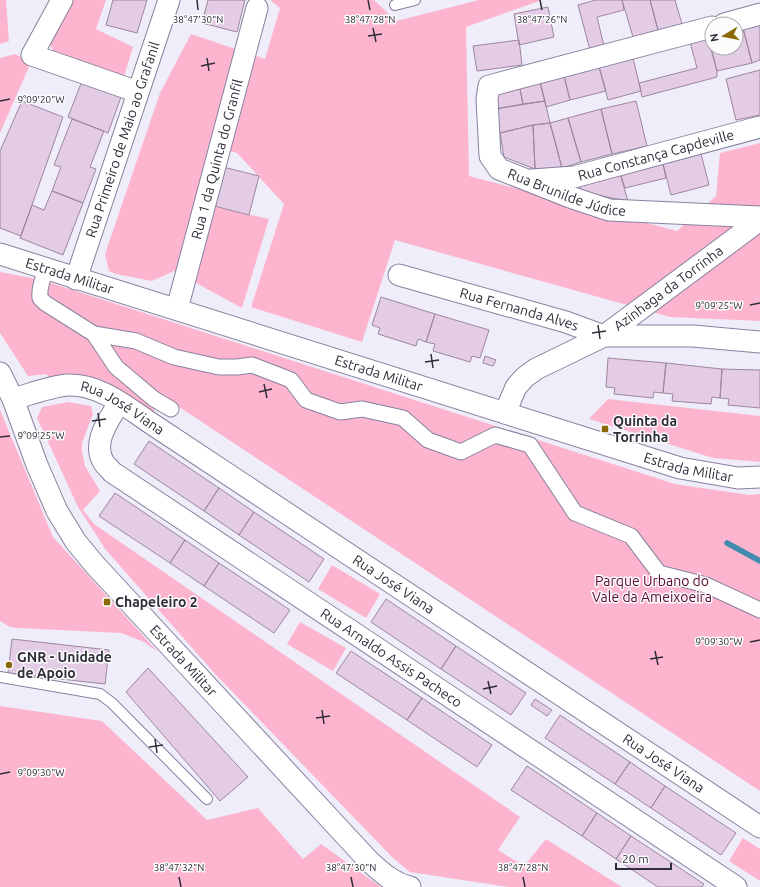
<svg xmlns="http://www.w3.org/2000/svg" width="760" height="887" font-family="Ubuntu,sans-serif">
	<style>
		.green { fill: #fdb5cf }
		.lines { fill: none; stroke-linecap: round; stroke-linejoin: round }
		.stream { stroke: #418baf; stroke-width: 5.5 }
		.building { fill: #e4cce6; stroke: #9d869e }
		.service-casing { stroke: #87819f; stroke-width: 12 }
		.pedestrian-casing { stroke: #87819f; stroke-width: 17 }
		.minor-casing { stroke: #87819f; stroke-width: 23 }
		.service { stroke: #fff; stroke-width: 10 }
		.pedestrian { stroke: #fff; stroke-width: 15 }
		.minor { stroke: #fff; stroke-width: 21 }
		.ticks { fill: none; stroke: #2f2d39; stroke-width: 1.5 }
		.poi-dot { fill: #886906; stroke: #fcfcfc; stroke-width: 1.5 }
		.labels { text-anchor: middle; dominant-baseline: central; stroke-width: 3; stroke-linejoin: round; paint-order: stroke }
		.street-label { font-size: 14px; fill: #2f2d39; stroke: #fcfcfc }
		.poi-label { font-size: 14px; font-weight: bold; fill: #2f2d39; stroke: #fcfcfc; text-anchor: start }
		.park-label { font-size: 14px; fill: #570531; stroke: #fcfcfc }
		.ticks-label { font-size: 10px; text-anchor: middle; fill: #2f2d39; stroke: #fcfcfc; stroke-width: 3; stroke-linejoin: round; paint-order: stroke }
	</style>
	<rect width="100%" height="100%" fill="#efedfa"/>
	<path class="green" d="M 0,0 L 6,0 L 9,41 L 0,44 Z
		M 70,0 L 106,0 L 96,29 L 133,47 L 122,83 L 54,52 L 50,44 Z
		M 270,0 L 374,0 L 396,21 L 479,0 L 542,0 L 466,27 L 469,176 L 677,231 L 716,196 L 720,153 L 760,143 L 760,321 L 670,317 L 395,240 L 362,342 L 251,307 L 284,204 L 237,153 L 215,147 L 198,203 L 269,219 L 242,308 L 174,271 L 152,281 L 116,274 L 109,271 L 105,254 L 160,93 L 191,34 L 265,59 L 280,8 Z
		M 15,54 L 31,62 L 0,133 L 0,58 Z
		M 0,272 L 42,280 L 675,484 L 749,495 L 760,494 L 760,791 L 164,397 L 150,416 L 48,380 L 47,374 L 28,376 L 0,333 Z
		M 608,399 L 760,416 L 760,462 L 713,458 L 589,419 Z
		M 68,402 L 91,406 L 93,414 L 82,443 L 82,451 L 85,466 L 100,491 L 83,510 L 94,524 L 520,817 L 498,850 L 524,866 L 546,839 L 622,887 L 508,887 L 410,872 L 394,859 L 216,675 L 106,550 L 78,507 L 37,418 L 42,407 Z
		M 0,410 L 53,537 L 158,652 L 144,642 L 121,633 L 17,628 L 10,627 L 0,621 Z
		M 332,565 L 380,594 L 366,618 L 318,589 Z
		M 300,622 L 346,648 L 333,671 L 287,644 Z
		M 0,706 L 102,721 L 207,820 L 258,808 L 303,859 L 321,844 L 381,887 L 0,887 Z
		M 743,838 L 760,849 L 760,881 L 729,861 Z"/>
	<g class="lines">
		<path class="stream" d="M 727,543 L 760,561"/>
	</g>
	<path class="building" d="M 113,0 L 147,0 L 137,33 L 106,25 Z
		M 208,0 L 245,0 L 237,32 L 202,23 Z
		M 596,0 L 622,0 L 624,10 L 597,17 L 604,46 L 590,50 L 578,5 Z
		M 622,0 L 650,0 L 658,30 L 633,37 Z
		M 650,0 L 675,0 L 682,24 L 658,30 Z
		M 548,7 L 554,37 L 519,45 L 514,14 Z
		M 760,20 L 760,60 L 752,63 L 743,28 Z
		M 743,28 L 752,63 L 717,71 L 708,37 L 712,36 L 712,48 L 736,48 L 736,29 Z
		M 708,37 L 717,71 L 717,77 L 642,97 L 639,83 L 697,68 L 690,42 Z
		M 519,40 L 522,65 L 477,71 L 473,46 Z
		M 632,54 L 641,91 L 608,100 L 598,63 Z
		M 598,63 L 606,91 L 570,100 L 563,72 Z
		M 760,70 L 760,115 L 736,120 L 726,79 Z
		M 563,72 L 570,100 L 546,107 L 539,78 Z
		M 539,78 L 545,101 L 523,104 L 519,84 Z
		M 82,81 L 121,97 L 108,133 L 68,117 Z
		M 519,84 L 523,104 L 495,109 L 495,90 Z
		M 22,101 L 63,117 L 21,236 L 0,228 L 0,151 Z
		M 545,101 L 550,123 L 533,125 L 500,133 L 495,109 Z
		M 636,101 L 647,146 L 612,154 L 601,109 Z
		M 601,109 L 612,154 L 581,162 L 568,118 Z
		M 568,118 L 581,162 L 562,168 L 550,123 Z
		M 72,119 L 104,131 L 90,167 L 96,169 L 83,203 L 52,191 L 61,167 L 54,165 Z
		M 550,123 L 562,168 L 535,169 L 533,125 Z
		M 533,125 L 535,169 L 504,157 L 500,133 Z
		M 700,150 L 709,185 L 671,195 L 662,160 Z
		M 662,160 L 666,178 L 625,188 L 619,170 Z
		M 223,167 L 259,176 L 249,215 L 214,206 Z
		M 619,170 L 628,201 L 581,192 L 579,182 Z
		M 52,191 L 83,203 L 63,255 L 20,238 L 32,205 L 44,210 Z
		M 381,297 L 435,314 L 426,342 L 418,339 L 416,346 L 378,334 L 380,328 L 372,325 Z
		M 435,314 L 489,330 L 480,358 L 472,356 L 470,362 L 433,351 L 435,344 L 426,342 Z
		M 485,356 L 496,360 L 493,366 L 483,363 Z
		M 608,358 L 666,363 L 663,393 L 654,392 L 653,398 L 614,394 L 615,388 L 606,387 Z
		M 666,363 L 722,369 L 720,398 L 712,397 L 711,404 L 672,401 L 673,394 L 663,393 Z
		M 722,369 L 760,370 L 760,408 L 728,405 L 729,399 L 720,398 Z
		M 149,441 L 219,488 L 204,511 L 134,464 Z
		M 219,488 L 254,512 L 239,535 L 204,511 Z
		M 115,493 L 185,540 L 170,563 L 99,516 Z
		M 254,512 L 324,559 L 309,582 L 239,535 Z
		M 185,540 L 219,563 L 204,586 L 170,563 Z
		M 219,563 L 290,610 L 274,633 L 204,586 Z
		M 386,599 L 456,646 L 441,669 L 371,622 Z
		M 12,639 L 109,650 L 105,684 L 8,673 Z
		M 456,646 L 526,693 L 511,715 L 441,669 Z
		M 351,651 L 422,698 L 407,720 L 336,673 Z
		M 148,668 L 248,777 L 220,801 L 126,692 Z
		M 422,698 L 492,745 L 477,767 L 407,720 Z
		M 535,699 L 552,710 L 547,716 L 531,705 Z
		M 560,715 L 630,762 L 615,784 L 545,738 Z
		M 630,762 L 665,786 L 651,808 L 615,784 Z
		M 527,766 L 597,813 L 582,836 L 511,790 Z
		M 665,786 L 736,833 L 721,855 L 651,808 Z
		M 597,813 L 631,836 L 616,859 L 582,836 Z
		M 631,836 L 704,884 L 702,887 L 658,887 L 616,859 Z"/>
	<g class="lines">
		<defs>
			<path id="service" d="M 395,5 L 415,0
				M 0,677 L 100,694 L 112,703 L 207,799"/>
			<path id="pedestrian" d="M 47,269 C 42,279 39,288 40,298 L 45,303 L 94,334 L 116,367 L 154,399 L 171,409
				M 94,334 L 136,341 L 174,357 L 219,367 L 237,367 L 252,365 L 291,380 L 306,400 L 340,412 L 362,409 L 403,418 L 428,440 L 461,452 L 495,435 L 530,445 L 575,513 L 631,536 L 659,573 L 706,585 L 760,610"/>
			<g id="minor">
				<path d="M 62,0 L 32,55 L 138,92"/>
				<path d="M 724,24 L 760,14"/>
				<path id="s1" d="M 712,27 L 489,86 L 487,99 L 490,156 L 499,169 L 570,197 L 609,210 L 760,217"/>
				<path id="s2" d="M 532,180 L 574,177 L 760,127"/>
				<path id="s3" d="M 0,254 L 680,468 L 738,478 L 760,477"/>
				<path id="s4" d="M 399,275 L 566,322 L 604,336 L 693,336 L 760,342"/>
				<path id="s5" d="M 76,279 L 169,0"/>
				<path id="s6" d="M 177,309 L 257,8"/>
				<path id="s7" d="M 0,373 L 13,399 L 37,465 L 57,511 L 76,542 L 95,565 L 369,861 C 382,873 393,883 410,887"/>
				<path id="s8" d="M 13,399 C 31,394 49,387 67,385 C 100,383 129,409 155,426 L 760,827"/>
				<path id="s9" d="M 119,403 C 109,420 91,443 104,463 C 106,466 110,469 112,472 L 736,887"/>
				<path id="s10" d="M 505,413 L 516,387 L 525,377 L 536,369 L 604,336 L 760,220"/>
			</g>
		</defs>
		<use href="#service" class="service-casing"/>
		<use href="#pedestrian" class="pedestrian-casing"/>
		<use href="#minor" class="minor-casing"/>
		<use href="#service" class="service"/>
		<use href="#pedestrian" class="pedestrian"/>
		<use href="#minor" class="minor"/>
	</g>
	<path class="ticks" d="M 197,0 L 198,10M 368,0 L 370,10M 540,0 L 542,10M 373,28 L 376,42M 368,36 L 382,34M 207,58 L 209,71M 201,66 L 215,63M 0,101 L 10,99M 750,305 L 760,303M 598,325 L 600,339M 592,333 L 606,331M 431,354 L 433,368M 425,362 L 439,360M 264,384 L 267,398M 259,392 L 272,389M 98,413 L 100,427M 92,421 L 106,419M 0,437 L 10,436M 750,642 L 760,640M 655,651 L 658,665M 650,659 L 663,657M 488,681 L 491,694M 483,689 L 497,686M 322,710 L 324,724M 316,718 L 330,716M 155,739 L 157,753M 149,747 L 163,745M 0,774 L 10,772M 179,877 L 181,887M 351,877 L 353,887M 523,877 L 525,887"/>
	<g class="poi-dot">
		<rect x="601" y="425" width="8" height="8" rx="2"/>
		<rect x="103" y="598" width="8" height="8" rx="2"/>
		<circle cx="9" cy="665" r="4"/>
	</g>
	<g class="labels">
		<g class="street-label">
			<text stroke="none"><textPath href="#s5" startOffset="147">Rua Primeiro de Maio ao Grafanil</textPath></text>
			<text stroke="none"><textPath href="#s2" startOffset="127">Rua Constança Capdeville</textPath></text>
			<text stroke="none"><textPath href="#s6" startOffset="155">Rua 1 da Quinta do Granfil</textPath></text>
			<text stroke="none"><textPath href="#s1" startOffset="389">Rua Brunilde Júdice</textPath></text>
			<text stroke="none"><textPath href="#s3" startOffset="73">Estrada Militar</textPath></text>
			<text stroke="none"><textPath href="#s10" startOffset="211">Azinhaga da Torrinha</textPath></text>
			<text stroke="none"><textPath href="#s4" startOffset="125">Rua Fernanda Alves</textPath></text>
			<text stroke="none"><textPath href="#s3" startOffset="397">Estrada Militar</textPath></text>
			<text stroke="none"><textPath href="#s8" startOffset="117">Rua José Viana</textPath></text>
			<text stroke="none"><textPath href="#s3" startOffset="721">Estrada Militar</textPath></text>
			<text stroke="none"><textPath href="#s8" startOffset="441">Rua José Viana</textPath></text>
			<text stroke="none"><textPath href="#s9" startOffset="413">Rua Arnaldo Assis Pacheco</textPath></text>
			<text stroke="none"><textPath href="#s7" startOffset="346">Estrada Militar</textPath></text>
			<text stroke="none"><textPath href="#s8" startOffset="765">Rua José Viana</textPath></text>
		</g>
		<g class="poi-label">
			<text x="613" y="421">Quinta da<tspan x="613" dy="16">Torrinha</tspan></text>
			<text x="115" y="602">Chapeleiro 2</text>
			<text x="17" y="657">GNR - Unidade<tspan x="17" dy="16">de Apoio</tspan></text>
		</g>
		<g class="park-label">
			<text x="652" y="581">Parque Urbano do<tspan x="652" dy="16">Vale da Ameixoeira</tspan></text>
		</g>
	</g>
	<g class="ticks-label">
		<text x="198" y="23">38°47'30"N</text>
		<text x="370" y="23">38°47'28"N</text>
		<text x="542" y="23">38°47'26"N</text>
		<text x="41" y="103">9°09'20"W</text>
		<text x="719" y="309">9°09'25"W</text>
		<text x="41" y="439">9°09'25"W</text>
		<text x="719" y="645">9°09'30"W</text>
		<text x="41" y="776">9°09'30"W</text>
		<text x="179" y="871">38°47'32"N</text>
		<text x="351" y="871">38°47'30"N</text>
		<text x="523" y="871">38°47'28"N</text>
	</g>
	<g transform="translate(724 36) rotate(260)"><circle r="19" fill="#fcfcfc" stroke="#aaa9ae"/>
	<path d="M0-3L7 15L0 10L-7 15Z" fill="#886906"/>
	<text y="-6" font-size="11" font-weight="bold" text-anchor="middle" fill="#2f2d39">N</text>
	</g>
	<path d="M616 863v6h55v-6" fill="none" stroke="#2f2d39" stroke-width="2"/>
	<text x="622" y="863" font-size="12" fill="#2f2d39" stroke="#fcfcfc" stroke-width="3" paint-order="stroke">20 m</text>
</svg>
